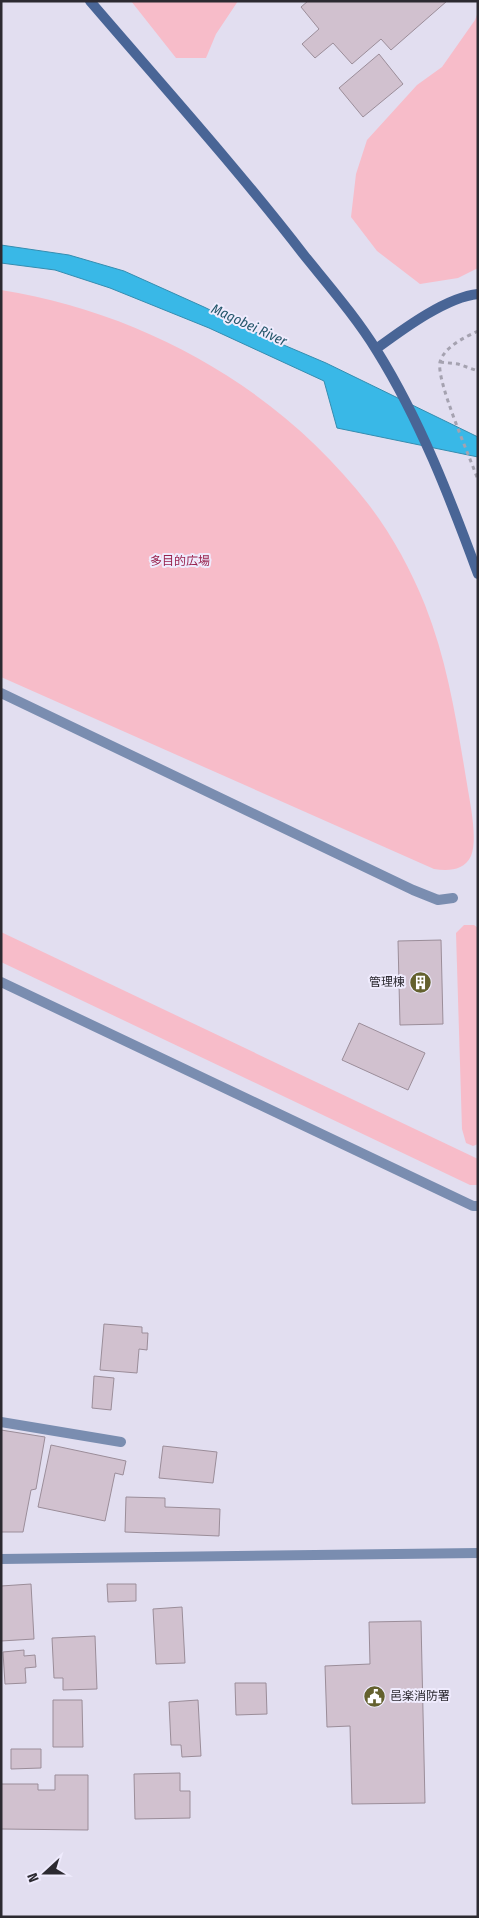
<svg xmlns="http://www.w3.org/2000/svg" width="479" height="1918" font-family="'Fira Sans Condensed','Noto Sans JP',sans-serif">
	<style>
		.green { fill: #f7bcc9 }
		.water { fill: #39b8e7; stroke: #358db0 }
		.building { fill: #d1c1cf; stroke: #9b8d99 }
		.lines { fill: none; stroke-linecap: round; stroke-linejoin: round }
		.path { stroke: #a5a2b0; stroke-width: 3; stroke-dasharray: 4 4; stroke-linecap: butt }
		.lane { stroke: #7a8db0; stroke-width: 10 }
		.street { stroke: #7a8db0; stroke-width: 10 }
		.secondary { stroke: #496596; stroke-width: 10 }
		.labels { text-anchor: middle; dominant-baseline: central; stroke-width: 4; stroke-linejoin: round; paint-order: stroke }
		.park-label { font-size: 12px; fill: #98224d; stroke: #efebfd }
		.poi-label { font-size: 12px; fill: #2c2a31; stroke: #efebfd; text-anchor: end }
		.water-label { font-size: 14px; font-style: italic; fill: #25576b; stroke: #efebfd }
	</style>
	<rect width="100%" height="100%" fill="#e2def0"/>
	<path class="green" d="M 131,1 L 238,1 L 216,34 L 206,58 L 176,58 Z
		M 478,12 L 478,268 L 458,278 L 420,284 L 377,251 L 351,217 L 356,174 L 367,140 L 417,85 L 442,67 L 475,20 Z
		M 1,290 C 145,313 280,389 369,505 C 392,535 411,570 425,605 C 448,663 457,724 467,784 C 470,803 478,839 471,856 C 464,871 448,871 434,869 L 1,677 Z
		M 464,925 L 474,925 L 478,928 L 478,1144 L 473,1146 L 466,1143 L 462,1129 L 456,933 Z
		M 1,932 L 478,1159 L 478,1185 L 470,1185 L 1,962 Z"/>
	<path class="water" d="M 1,245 L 69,255 L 124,271 L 204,307 L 272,340 L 326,363 L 478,437 L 478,457 L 337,428 L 324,381 L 209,328 L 110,288 L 55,270 L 1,263 Z"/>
	<path class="building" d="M 308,1 L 447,1 L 391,50 L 381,39 L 352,64 L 333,43 L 315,58 L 302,44 L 319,29 L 301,7 Z
		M 379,54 L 403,84 L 363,117 L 339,88 Z
		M 441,940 L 443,1024 L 400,1025 L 398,941 Z
		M 359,1023 L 425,1053 L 408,1090 L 342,1060 Z
		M 104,1324 L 142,1327 L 142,1333 L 148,1333 L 147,1350 L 139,1349 L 137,1373 L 100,1370 Z
		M 94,1376 L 114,1378 L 111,1410 L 92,1408 Z
		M 1,1430 L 45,1437 L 36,1489 L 31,1490 L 23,1532 L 1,1532 Z
		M 51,1445 L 126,1461 L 123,1475 L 115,1473 L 105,1521 L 38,1507 Z
		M 163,1446 L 217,1452 L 213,1483 L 159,1478 Z
		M 126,1497 L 165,1498 L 165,1507 L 220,1509 L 219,1536 L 125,1532 Z
		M 31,1584 L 34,1639 L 1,1641 L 1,1586 Z
		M 107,1584 L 136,1584 L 136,1601 L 108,1602 Z
		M 182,1607 L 185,1663 L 156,1664 L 153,1609 Z
		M 421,1621 L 425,1803 L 352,1804 L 350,1726 L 327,1727 L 325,1666 L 370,1664 L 369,1622 Z
		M 95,1636 L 97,1689 L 63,1690 L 63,1678 L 54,1678 L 52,1638 Z
		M 24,1650 L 24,1656 L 35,1655 L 36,1667 L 25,1668 L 26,1683 L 5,1684 L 3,1652 Z
		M 235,1683 L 266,1683 L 267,1714 L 236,1715 Z
		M 53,1700 L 82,1700 L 83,1747 L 53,1747 Z
		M 198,1700 L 201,1756 L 182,1757 L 181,1745 L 171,1745 L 169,1702 Z
		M 11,1749 L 41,1749 L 41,1768 L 11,1769 Z
		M 180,1773 L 180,1791 L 190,1791 L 190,1818 L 135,1819 L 134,1774 Z
		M 55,1775 L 88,1775 L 88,1830 L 1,1829 L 1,1784 L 38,1784 L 38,1790 L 55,1790 Z"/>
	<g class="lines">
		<path class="path" d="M 478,331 C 465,337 444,347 440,362 C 436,381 470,457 478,480
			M 440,362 L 458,364 L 478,371"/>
		<path class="lane" d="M 1,693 L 413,890 L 438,900 L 453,898
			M 1,1422 L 121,1442"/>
		<path class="street" d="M 1,982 L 473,1206 L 478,1206
			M 1,1559 L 478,1553"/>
		<path class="secondary" d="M 90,1 C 162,85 236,167 304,255 C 329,286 356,317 377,351 C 420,420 450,498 478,574
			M 376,349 C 402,330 446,297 478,294"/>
	</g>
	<defs>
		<symbol id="building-disc" viewBox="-11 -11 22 22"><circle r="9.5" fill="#64612e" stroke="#efebfd"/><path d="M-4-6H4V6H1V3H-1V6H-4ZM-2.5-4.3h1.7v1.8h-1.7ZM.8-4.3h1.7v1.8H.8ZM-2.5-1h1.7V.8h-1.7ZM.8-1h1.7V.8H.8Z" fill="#fff"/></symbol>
		<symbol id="civic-disc" viewBox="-11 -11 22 22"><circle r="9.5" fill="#64612e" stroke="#efebfd"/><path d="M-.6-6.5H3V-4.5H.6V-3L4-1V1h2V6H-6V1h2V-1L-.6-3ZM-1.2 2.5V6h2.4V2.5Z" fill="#fff"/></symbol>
	</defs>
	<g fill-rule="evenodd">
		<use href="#building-disc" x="408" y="970" width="25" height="25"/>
		<use href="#civic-disc" x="362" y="1684" width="25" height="25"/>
	</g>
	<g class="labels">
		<g class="park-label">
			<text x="180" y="561">多目的広場</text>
		</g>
		<g class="poi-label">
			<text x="405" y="982">管理棟</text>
			<text x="390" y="1696" text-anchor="start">邑楽消防署</text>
		</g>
		<g class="water-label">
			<text transform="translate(249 325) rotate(25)">Magobei River</text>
		</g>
	</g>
	<rect width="479" height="1918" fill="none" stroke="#2c2a31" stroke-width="5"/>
	<g transform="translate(45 1873) rotate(249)" stroke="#efebfd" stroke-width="4" paint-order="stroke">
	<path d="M0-4L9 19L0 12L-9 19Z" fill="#2c2a31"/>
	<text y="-8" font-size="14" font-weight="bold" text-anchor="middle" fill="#2c2a31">N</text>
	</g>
</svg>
